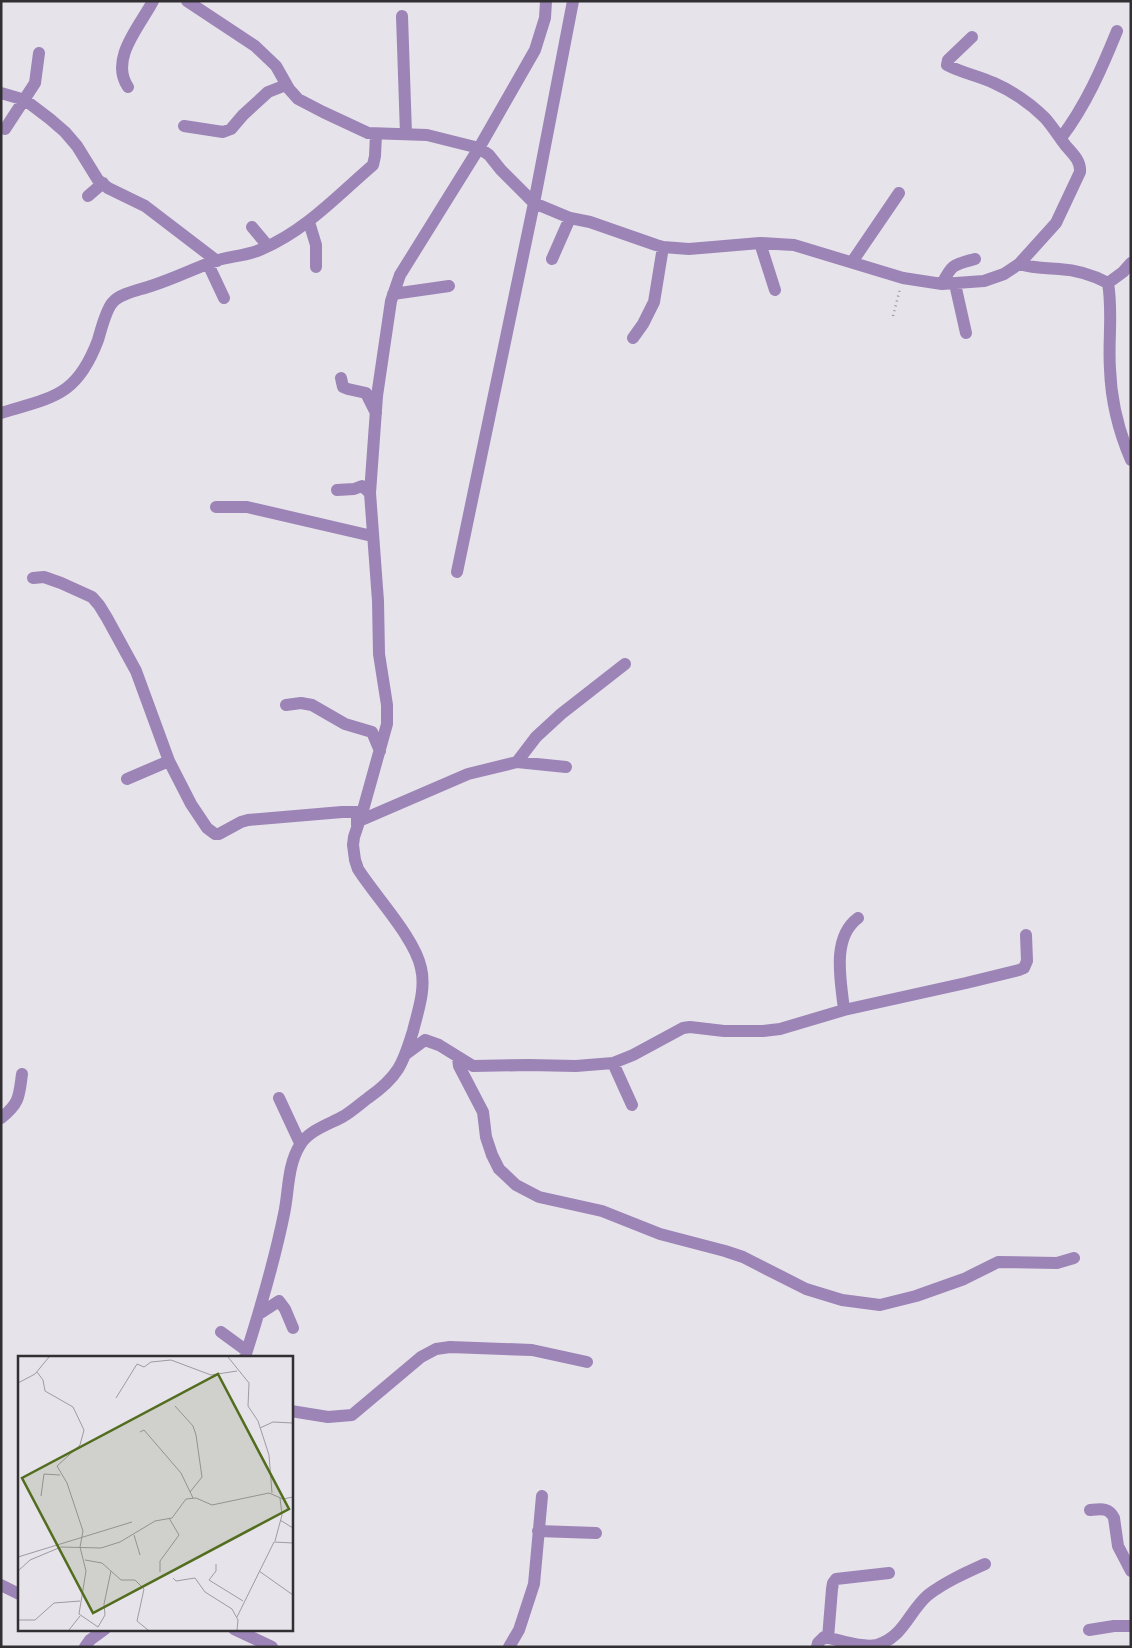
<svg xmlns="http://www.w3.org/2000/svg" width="1132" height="1648" font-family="'Playfair Display',serif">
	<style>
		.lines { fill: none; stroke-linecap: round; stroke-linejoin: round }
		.path { stroke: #97949a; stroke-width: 2.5; stroke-dasharray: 1 4; stroke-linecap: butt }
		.minor { stroke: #9c84b6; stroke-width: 12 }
		.inset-road { fill: none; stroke: #9e9ba1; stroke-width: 1 }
		.view { fill: #536d1f; fill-opacity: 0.15; stroke: #536d1f; stroke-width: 2.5 }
		.inset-edge { fill: none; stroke: #312f32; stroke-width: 2.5 }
	</style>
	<rect width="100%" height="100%" fill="#e7e3eb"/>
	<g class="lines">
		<path class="path" d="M 893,316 L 900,289"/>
		<path class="minor" d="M 187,1 L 255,46 L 276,66 L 289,89 L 298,99 L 323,112 L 368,133 L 427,135 L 479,148 L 489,155 L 501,170 L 534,203 L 570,218 L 590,222 L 656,245 L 663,247 L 689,249 L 760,243 L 794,245 L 903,278 L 942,284 L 984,281 L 1004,274 L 1019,264 C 1032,268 1045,268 1059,269 C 1076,270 1093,275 1108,283 C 1113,312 1108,340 1110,369 C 1111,399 1119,432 1131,460
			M 402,16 L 406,134
			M 972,37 L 948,60 L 947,65 C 962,73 979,76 994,83 C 1012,91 1031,104 1045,118 C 1053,127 1059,137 1066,146 C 1073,154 1081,161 1080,172 L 1056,223 L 1019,264
			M 128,87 C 109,59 140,26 153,1
			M 1,93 L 25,100 L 50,119 L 65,132 L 77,146 L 98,180 L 108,188 L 145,206 L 217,261
			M 184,126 L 223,132 L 231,129 L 243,115 L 268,92 L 286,85
			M 5,129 L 35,83 L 39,53
			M 1061,138 C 1086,105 1102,68 1117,31
			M 88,196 L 103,183
			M 309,222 L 316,245 L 316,267
			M 252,227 L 268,246
			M 760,243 L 775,290
			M 552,259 L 570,218
			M 852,262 L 899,193
			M 208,264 L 224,298
			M 1108,283 L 1123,272 L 1131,263
			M 942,284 C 952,264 953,265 975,259
			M 955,284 L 966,333
			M 393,294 L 449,286
			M 633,338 L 643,324 L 654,302 L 663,247
			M 341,378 L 343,387 L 348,389 L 366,393 L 376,413
			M 1,413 C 54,397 77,396 98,340 C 101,330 106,309 113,302 C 121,293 140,290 151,286 C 173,279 193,269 215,261 C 230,256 247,256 262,249 C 306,230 337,196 373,165 L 375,156 L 376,134
			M 337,490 L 354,489 L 362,486 L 370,493
			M 216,507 L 247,507 L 372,536
			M 457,572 L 534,203 L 573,1
			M 33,578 L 44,577 L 61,583 L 92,597 L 99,605 L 107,618 L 136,671 L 169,761 L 191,804 L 207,828 L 215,834 L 219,834 L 241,822 L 248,820 L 342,812 L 357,812 L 357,825
			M 286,705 L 301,703 L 312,705 L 345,724 L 372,732 L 380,751
			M 517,762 L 536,737 L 561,714 L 625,664
			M 127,779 L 169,761
			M 359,821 L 468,774 L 517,762 L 566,767
			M 844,1010 C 841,981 831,938 858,918
			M 406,1054 L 425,1040 L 439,1045 L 473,1066 L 529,1065 L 576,1066 L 613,1063 L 633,1055 L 683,1028 L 690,1027 L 724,1031 L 763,1031 L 780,1029 L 844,1010 L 966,983 L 1019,970 L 1024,968 L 1027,961 L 1026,935
			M 458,1058 L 459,1066 L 483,1112 L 486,1137 L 492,1155 L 499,1169 L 516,1185 L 539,1197 L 602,1211 L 660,1234 L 725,1251 L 743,1257 L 806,1289 L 842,1300 L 880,1305 L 916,1296 L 964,1279 L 998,1262 L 1057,1263 L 1074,1258
			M 613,1063 L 632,1105
			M 279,1098 L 300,1143
			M 1,1118 C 20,1103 19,1096 22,1074
			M 259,1314 L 279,1301 L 285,1309 L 293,1328
			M 221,1332 L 247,1351
			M 245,1357 C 260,1310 274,1263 284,1214 C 289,1191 287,1166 300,1145 C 309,1130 330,1124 344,1116 C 352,1111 360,1104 368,1098 C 398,1077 403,1064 413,1031 C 418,1011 426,989 421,968 C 415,938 375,896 358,869 L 355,860 L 353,845 L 354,837 L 363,810 L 387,724 L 387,705 L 379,654 L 378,601 L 370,493 L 377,396 L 391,301 L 400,275 L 479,148 L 535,50 L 545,18 L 546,1
			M 291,1411 L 328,1417 L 352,1415 L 421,1357 L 436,1349 L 450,1347 L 532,1350 L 587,1362
			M 1090,1510 C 1100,1509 1109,1507 1114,1518 L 1118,1546 L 1131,1571
			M 538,1531 L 596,1533
			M 1,1585 L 19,1594
			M 234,1629 L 272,1647
			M 1089,1630 L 1114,1626 L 1131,1626
			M 828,1638 L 832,1589 L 833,1583 L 836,1579 L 889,1573
			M 85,1647 L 90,1640 L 105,1629
			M 509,1647 L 519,1630 L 534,1584 L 542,1496
			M 817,1647 L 818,1643 L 824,1637 C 841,1640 860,1648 877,1645 C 904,1637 909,1611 928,1595 C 945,1582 965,1573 985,1564"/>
	</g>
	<g transform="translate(18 1356)">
		<rect width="275" height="275" fill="#e7e3eb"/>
		<path class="inset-road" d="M 210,1 L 231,27 L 230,50 L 240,65 L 251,99 L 254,137M 19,16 L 25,24 L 27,35 L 55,51 L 66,74 L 62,89 L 39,110 L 49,127 L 65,175 L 62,191 L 68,215 L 61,258 L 80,271 L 87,259 L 86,248 L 93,215M 0,27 L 17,18 L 31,1M 98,42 L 119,8 L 126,11 L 133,6 L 153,4 L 193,19 L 219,15M 157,50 L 175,70 L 178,79 L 184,121 L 172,136M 242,72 L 255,66 L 275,67M 122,76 L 126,74 L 163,117 L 175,142M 23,140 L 26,118 L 42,119M 262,164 L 275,172M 116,179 L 122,199M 257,185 L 264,159 L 262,142M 0,201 L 114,166M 67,204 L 84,207 L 103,224 L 117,224 L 126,233 L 119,265 L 130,274M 198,208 L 198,215 L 191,224 L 225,245M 0,215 L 12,204 L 43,191 L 83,192 L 102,186 L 137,165 L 154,162 L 168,143 L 178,142 L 194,149 L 251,137 L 265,143 L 275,141M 241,215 L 275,239M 142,216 L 142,205 L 161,179 L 151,162M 155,222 L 158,225 L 177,222 L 187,236 L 214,253 L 220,264 L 219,274M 219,261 L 256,186 L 275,187M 0,264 L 17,264 L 36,247 L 62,245M 51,274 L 62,260"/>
		<path class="view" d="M 200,18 L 271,153 L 75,257 L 4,122 Z"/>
		<rect width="275" height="275" class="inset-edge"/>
	</g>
	<rect width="1132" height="1648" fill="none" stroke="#312f32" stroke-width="5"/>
</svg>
